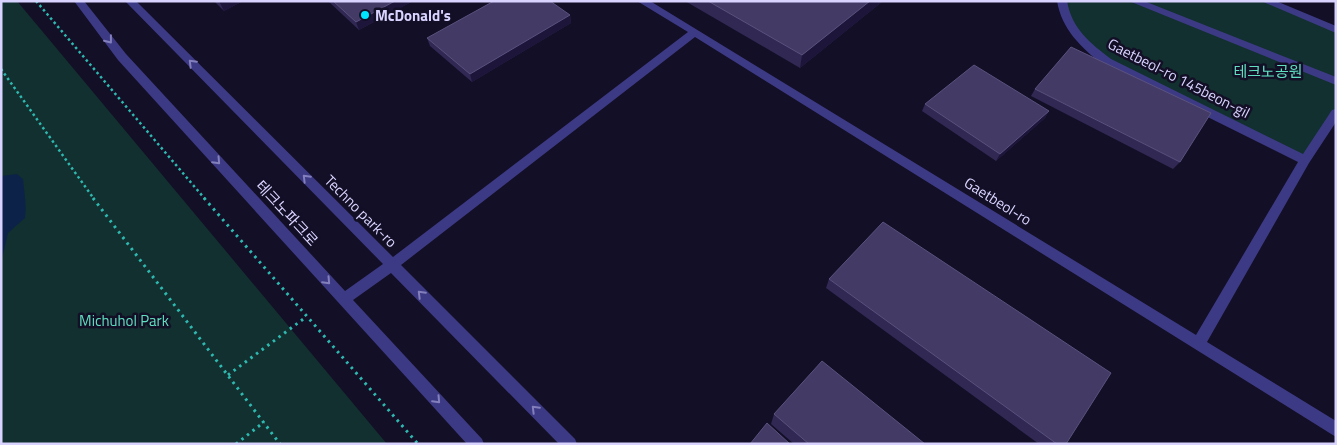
<svg xmlns="http://www.w3.org/2000/svg" width="1337" height="445" font-family="'Titillium Web','Noto Sans KR',sans-serif">
	<style>
		.green { fill: #12302f }
		.water { fill: #0c2248 }
		.lines { fill: none; stroke-linecap: round; stroke-linejoin: round }
		.path-far1 { stroke: #2fb8b0; stroke-width: 2.5; stroke-dasharray: 2.5 3; stroke-linecap: butt }
		.path { stroke: #2fb8b0; stroke-width: 3; stroke-dasharray: 2.5 4.5; stroke-linecap: butt }
		.minor { fill: #3d3a85; fill-rule: evenodd }
		.wall { fill: #312854 }
		.shaded-wall { fill: #1d163a }
		.building { fill: #433a66; stroke: #5a527e }
		.oneway { stroke: #837fbc }
		.poi-dot { fill: #00e5ff; stroke: #130f26; stroke-width: 2 }
		.labels { text-anchor: middle; dominant-baseline: central; stroke-width: 5; stroke-linejoin: round; paint-order: stroke }
		.poi-label { font-size: 15px; font-weight: bold; fill: #d9d4ff; stroke: #130f26; text-anchor: start }
		.park-label { font-size: 15px; fill: #5fe0c0; stroke: #130f26 }
		.street-label { font-size: 15px; fill: #d9d4ff; stroke: #130f26 }
	</style>
	<rect width="100%" height="100%" fill="#130f26"/>
	<path class="green" d="M 1,1 L 17,1 L 387,444 L 1,444 Z
		M 1062,1 L 1266,1 L 1336,30 L 1336,108 L 1305,160 L 1107,62 L 1079,40 Z"/>
	<path class="water" d="M 17,174 L 23,179 C 24,192 27,205 25,218 L 8,233 L 1,263 L 1,176 Z"/>
	<g class="lines">
		<path class="path-far1" d="M 36,1 L 205,199
			M 1,69 L 94,199"/>
		<path class="path" d="M 93,198 L 280,444
			M 204,198 L 418,444
			M 228,375 L 306,317
			M 236,444 L 264,422"/>
		<path class="minor" d="M 74,1 L 84,1 L 126,54 L 345,291 L 383,264 L 125,1 L 136,1 L 393,257 L 688,32 L 637,1 L 650,1 L 1196,335 L 1298,162 L 1103,65 C 1081,47 1062,30 1057,1 L 1067,1 C 1072,29 1090,43 1111,59 L 1303,154 L 1332,110 L 1336,109 L 1336,122 L 1309,163 L 1207,342 L 1336,421 L 1336,437 L 695,37 L 401,265 L 575,439 L 577,444 L 559,444 L 391,273 L 353,300 L 482,439 L 484,444 L 467,444 L 118,60 Z
			M 1129,1 L 1144,1 L 1336,77 L 1336,85 Z
			M 1261,1 L 1276,1 L 1336,26 L 1336,33 Z"/>
	</g>
	<path class="wall" d="M 214,1 L 243,1 L 224,11 Z
		M 328,1 L 413,1 L 359,30 Z
		M 685,1 L 883,1 L 800,68 Z
		M 570,15 L 571,23 L 472,82 L 430,46 L 427,38 Z
		M 1035,89 L 1180,162 L 1173,169 L 1031,96 Z
		M 925,104 L 1049,111 L 1045,118 L 996,161 L 922,111 Z
		M 829,279 L 1066,444 L 1039,444 L 826,288 Z
		M 774,414 L 925,444 L 794,444 L 771,424 Z"/>
	<path class="shaded-wall" d="M 219,1 L 243,1 L 224,11 Z
		M 395,1 L 413,1 L 359,30 L 356,22 Z
		M 870,1 L 883,1 L 800,68 L 802,55 Z
		M 570,15 L 571,23 L 472,82 L 470,74 Z
		M 1049,111 L 1045,118 L 996,161 L 1000,154 Z"/>
	<path class="building" d="M 333,1 L 395,1 L 356,22 Z
		M 494,1 L 550,1 L 570,15 L 470,74 L 427,38 Z
		M 708,1 L 870,1 L 802,55 Z
		M 1071,47 L 1211,113 L 1180,162 L 1035,89 Z
		M 974,65 L 1049,111 L 1000,154 L 925,104 Z
		M 883,222 L 1111,373 L 1066,444 L 1057,444 L 829,279 Z
		M 822,361 L 925,444 L 809,444 L 774,414 Z
		M 767,423 L 790,444 L 750,444 Z"/>
	<defs><path id="oneway-chevron" d="M-2-3.5L2.5 0L-2 3.5" fill="none" stroke-width="1.6" stroke-linecap="round" stroke-linejoin="round" transform="scale(1.25)"/></defs>
	<g class="oneway">
		<use href="#oneway-chevron" transform="translate(109 40) rotate(52)"/>
		<use href="#oneway-chevron" transform="translate(192 63) rotate(-135)"/>
		<use href="#oneway-chevron" transform="translate(217 161) rotate(47)"/>
		<use href="#oneway-chevron" transform="translate(306 178) rotate(-135)"/>
		<use href="#oneway-chevron" transform="translate(327 281) rotate(47)"/>
		<use href="#oneway-chevron" transform="translate(421 294) rotate(-135)"/>
		<use href="#oneway-chevron" transform="translate(437 400) rotate(47)"/>
		<use href="#oneway-chevron" transform="translate(535 409) rotate(-135)"/>
	</g>
	<circle class="poi-dot" cx="365" cy="15" r="5"/>
	<g class="labels">
		<g class="poi-label">
			<text x="375" y="15">McDonald's</text>
		</g>
		<g class="park-label">
			<text x="1268" y="71">테크노공원</text>
			<text x="124" y="320">Michuhol Park</text>
		</g>
		<g class="street-label">
			<text transform="translate(1179 78) rotate(27)">Gaetbeol-ro 145beon-gil</text>
			<text transform="translate(998 201) rotate(32)">Gaetbeol-ro</text>
			<text transform="translate(361 211) rotate(45)">Techno park-ro</text>
			<text transform="translate(287 213) rotate(47)">테크노파크로</text>
		</g>
	</g>
	<rect width="1337" height="445" fill="none" stroke="#d9d4ff" stroke-width="5"/>
</svg>
